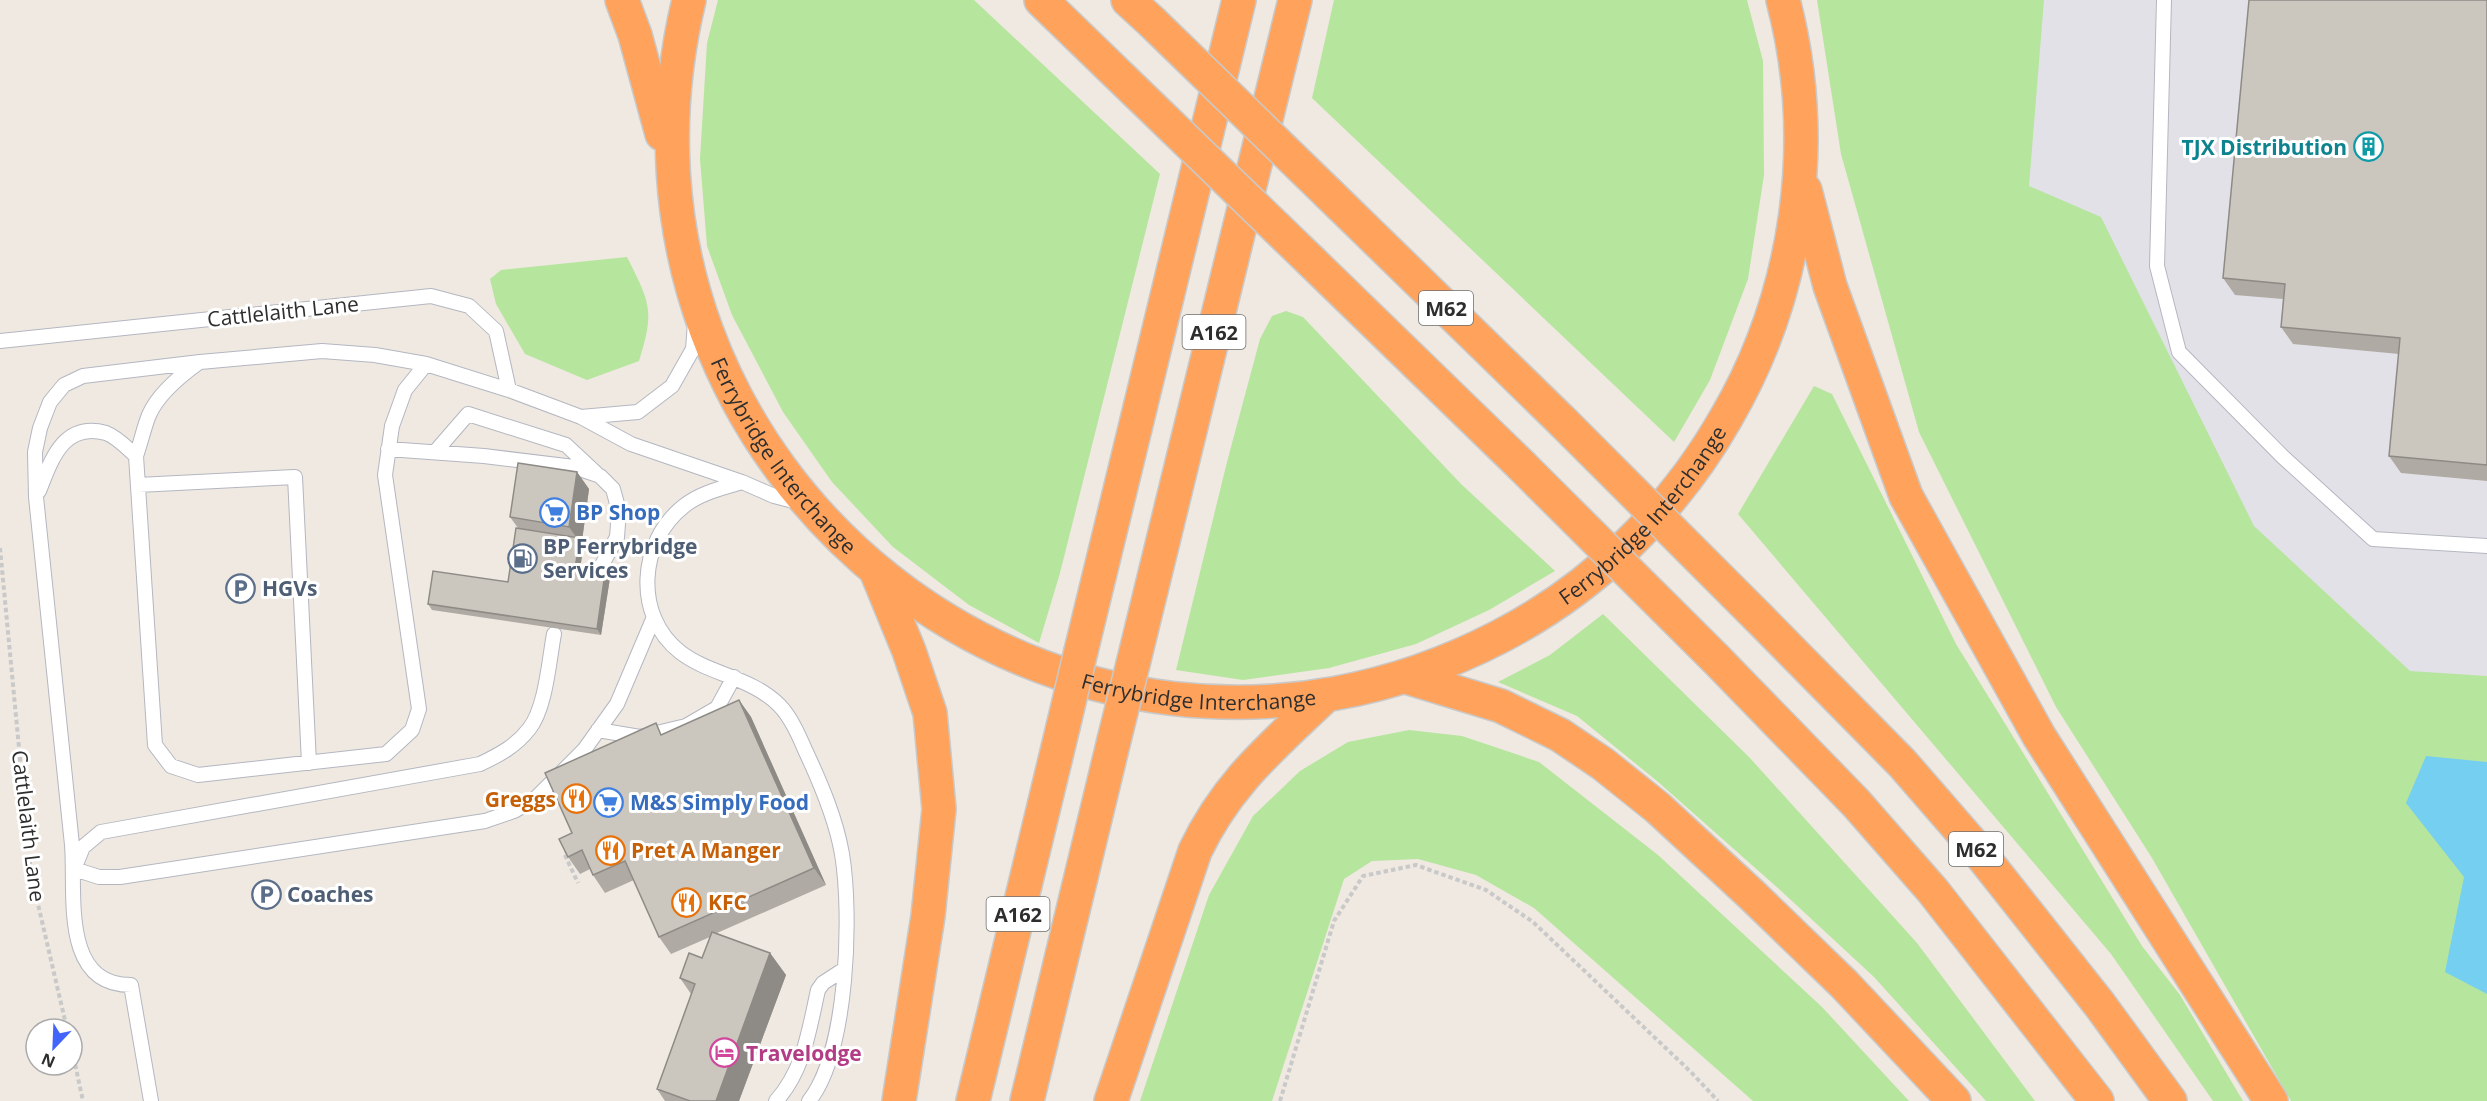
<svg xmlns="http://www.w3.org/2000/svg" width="2487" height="1101" font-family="'Open Sans',sans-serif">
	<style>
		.industrial { fill: #e3e1e8 }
		.green { fill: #b6e59e }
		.water { fill: #75cff0 }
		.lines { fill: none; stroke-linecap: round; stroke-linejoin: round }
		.lane-casing { stroke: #b4b7c1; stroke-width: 16 }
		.highway-casing { stroke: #c9c9c9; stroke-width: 36 }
		.path { stroke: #c9c9c9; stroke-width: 4; stroke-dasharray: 4.5 3; stroke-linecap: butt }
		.lane { stroke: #fff; stroke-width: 14 }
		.highway { stroke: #ffa35c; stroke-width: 33 }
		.highway-bridge-casing { stroke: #c9c9c9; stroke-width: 36; stroke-linecap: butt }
		.highway-bridge { stroke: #ffa35c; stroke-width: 33 }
		.wall { fill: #afaba4 }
		.shaded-wall { fill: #8e8b86 }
		.building { fill: #cbc7bf; stroke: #8e8b86; stroke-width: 1.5 }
		.labels { text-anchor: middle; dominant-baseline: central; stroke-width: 6; stroke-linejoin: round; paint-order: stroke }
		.shield { fill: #fff; stroke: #6d6d6d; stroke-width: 1.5 }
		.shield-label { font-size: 20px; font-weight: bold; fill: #2e2e2e }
		.culture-label { font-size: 21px; font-weight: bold; fill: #0d838f; stroke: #fff; text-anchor: end }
		.street-label { font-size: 21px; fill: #2e2e2e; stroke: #fff }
		.shop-label { font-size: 21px; font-weight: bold; fill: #366cbe; stroke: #fff; text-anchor: start }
		.service-label { font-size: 21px; font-weight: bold; fill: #4e5e75; stroke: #fff; text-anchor: start }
		.food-label { font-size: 21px; font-weight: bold; fill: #c56008; stroke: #fff; text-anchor: start }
		.hotel-label { font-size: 21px; font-weight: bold; fill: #b23c85; stroke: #fff; text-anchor: start }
	</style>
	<rect width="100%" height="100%" fill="#efe9e1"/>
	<path class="industrial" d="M 2004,0 L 2487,0 L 2487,721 L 2204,700 L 1991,230 Z"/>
	<path class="green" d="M 718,0 L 974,0 L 1160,174 L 1060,573 L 1039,643 L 969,605 L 893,547 L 832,482 L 783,412 L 732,315 L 707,246 L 700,159 L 707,43 Z
		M 1334,0 L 1747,0 L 1763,61 L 1764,175 L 1748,279 L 1710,380 L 1674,442 L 1312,98 Z
		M 1817,0 L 2044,0 L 2029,186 L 2101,217 L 2254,526 L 2410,671 L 2487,676 L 2487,1101 L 2291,1101 L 2152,858 L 2056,707 L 1919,432 L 1841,154 Z
		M 627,257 C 650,303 655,310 639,361 L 587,380 L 525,354 L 496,304 L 490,279 L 501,270 Z
		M 1286,311 L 1303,317 L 1461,484 L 1555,571 L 1489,610 L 1416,644 L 1329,668 L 1243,680 L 1176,670 L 1227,462 L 1260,339 L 1272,316 Z
		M 1814,386 L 1832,394 L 1956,644 L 2142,946 L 2180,995 L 2243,1101 L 2213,1101 L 2111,954 L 1738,514 Z
		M 1603,614 L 1749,757 L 1917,943 L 2035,1101 L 1986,1101 L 1874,977 L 1779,889 L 1657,781 L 1577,716 L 1498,682 L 1550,655 Z
		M 1409,730 L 1462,736 L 1539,762 L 1658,855 L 1822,1007 L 1909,1101 L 1753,1101 L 1534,908 L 1476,875 L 1418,859 L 1372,861 L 1344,879 L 1272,1101 L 1140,1101 L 1209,895 L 1253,816 L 1300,771 L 1348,742 Z"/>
	<path class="water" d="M 2426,756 L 2487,762 L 2487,994 L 2445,972 L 2464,877 L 2406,803 Z"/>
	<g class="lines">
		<defs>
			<path id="lane" d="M 2164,0 L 2157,266 L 2179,352 L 2283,457 L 2373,539 L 2487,546
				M 0,341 L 431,296 L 469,306 L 496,331 L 509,390
				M 198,363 C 180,376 158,394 149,415 C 144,427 141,442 136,456 L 155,745 L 171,766 L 198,775 L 386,754 L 412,730 L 419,709 L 385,475 L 392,426 L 405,390 L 426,364
				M 581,417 L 638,412 L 672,386 L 693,349 L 695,323
				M 388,449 L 484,456 L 574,467 L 600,476 L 613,489 L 619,511 L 617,537 L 597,574
				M 435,452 L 468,414 L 566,445 L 596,473
				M 138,485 L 295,477 L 309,763
				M 39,491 C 51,461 63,421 106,433 C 117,437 127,448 136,456
				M 805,504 L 774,496 L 742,482 C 722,488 700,493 684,506 C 639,541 633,615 680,652 C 710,675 751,677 779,705 C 791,717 799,736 806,752 C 821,784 836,819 842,854 C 852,915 848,1052 809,1101
				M 554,634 C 549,660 546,708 529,729 C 516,746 499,755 480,764 L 101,832 L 83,847 L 74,869 L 99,877 L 120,877 L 485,821 L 514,811 L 536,798 L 584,750 L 617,704 L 654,617
				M 598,730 L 640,737 L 686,726 L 717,708 L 734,677
				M 151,1101 L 131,985 C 60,985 76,892 72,845 L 36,497 L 35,452 L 40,428 L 50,402 L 64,385 L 83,376 L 200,362 L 322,351 L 375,355 L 426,364 L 509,390 L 581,417 L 631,444 L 742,482
				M 776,1101 C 804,1070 809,1030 818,990 L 823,983 L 843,970"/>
			<g id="highway">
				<path d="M 622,0 L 635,35 L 662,134"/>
				<path id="s1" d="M 689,0 C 575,474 1066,861 1499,637 C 1594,588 1673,511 1726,418 C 1799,293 1820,140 1783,0"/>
				<path d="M 1041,0 L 1135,91"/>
				<path d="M 1128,0 L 1152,22"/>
				<path d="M 1805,190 L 1830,286 L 1906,496 L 2039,736 L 2271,1101"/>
				<path d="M 1329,194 L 1563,422"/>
				<path d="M 1312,262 L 1521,465"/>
				<path d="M 877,573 L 909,651 L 930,713 L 939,809 L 928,916 L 899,1101"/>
				<path d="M 1758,617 L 1902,763 L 1975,847 L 2100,1005 L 2170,1101"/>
				<path d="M 1081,651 L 1239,0"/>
				<path d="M 1716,659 L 1856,803 L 1933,891 L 2097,1101"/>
				<path d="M 1133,664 L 1295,0"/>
				<path d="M 1406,677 L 1501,706 L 1560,735 L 1603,764 L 1658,808 L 1753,896 L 1844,984 L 1954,1101"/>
				<path d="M 973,1101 L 1063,727"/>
				<path d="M 1027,1101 L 1114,740"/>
				<path d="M 1111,1101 L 1195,851 C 1228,782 1272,747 1326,695"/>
			</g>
		</defs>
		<use href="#lane" class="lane-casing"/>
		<use href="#highway" class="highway-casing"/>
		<path class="path" d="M 0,548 L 31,874 L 67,1029
			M 569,851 L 564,853 L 578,883
			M 72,1050 L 83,1101
			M 1280,1101 L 1334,921 L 1363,876 L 1416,865 L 1486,890 L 1533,922 L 1691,1072 L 1718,1101"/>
		<use href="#lane" class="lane"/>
		<use href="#highway" class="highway"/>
		<defs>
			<path id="highway-bridge" d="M 1152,22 L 1329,194
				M 1135,91 L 1312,262
				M 1563,422 L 1758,617
				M 1521,465 L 1716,659
				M 1063,727 L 1081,651
				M 1114,740 L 1133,664"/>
		</defs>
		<use href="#highway-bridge" class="highway-bridge-casing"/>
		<use href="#highway-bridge" class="highway-bridge"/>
	</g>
	<path class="wall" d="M 2487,0 L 2487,481 L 2401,473 L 2389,456 L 2399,354 L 2293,344 L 2281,327 L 2283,299 L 2235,295 L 2223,278 Z
		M 577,472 L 589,489 L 582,541 L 584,544 L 580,569 L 610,578 L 601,635 L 432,610 L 428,604 L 508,582 L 518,528 L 510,517 Z
		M 739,700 L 751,717 L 826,885 L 717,933 L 770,953 L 786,975 L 739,1101 L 665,1101 L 657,1089 L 691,994 L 680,978 L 702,958 L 710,937 L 671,954 L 659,937 L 634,880 L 605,893 L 593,875 L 590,869 L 580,874 L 568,857 L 572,833 L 664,734 Z"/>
	<path class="shaded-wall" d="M 577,472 L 589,489 L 582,541 L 584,544 L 579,574 L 575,568 L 579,541 L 569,527 Z
		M 605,573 L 610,578 L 601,635 L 597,629 Z
		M 739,700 L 751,717 L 826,885 L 814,868 Z
		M 770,953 L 786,975 L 739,1101 L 716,1101 Z"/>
	<path class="building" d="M 2249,0 L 2487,0 L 2487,465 L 2389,456 L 2400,338 L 2281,327 L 2285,284 L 2223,278 Z
		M 518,463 L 577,472 L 569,527 L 510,517 Z
		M 516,528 L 580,538 L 575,568 L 605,573 L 597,629 L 428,604 L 433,571 L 508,582 Z
		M 739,700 L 814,868 L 659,937 L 625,861 L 593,875 L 582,850 L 568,857 L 559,839 L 572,833 L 545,773 L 656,723 L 661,735 Z
		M 712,932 L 770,953 L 716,1101 L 690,1101 L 657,1089 L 695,984 L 680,978 L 689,953 L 702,958 Z"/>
	<defs>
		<symbol id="building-ring" viewBox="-11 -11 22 22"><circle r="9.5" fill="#fff" stroke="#0f9aa8" stroke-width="1.5"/><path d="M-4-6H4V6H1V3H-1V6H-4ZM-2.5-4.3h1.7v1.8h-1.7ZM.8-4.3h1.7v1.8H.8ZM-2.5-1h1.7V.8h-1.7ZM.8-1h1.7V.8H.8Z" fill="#0f9aa8"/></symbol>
		<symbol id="supermarket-ring" viewBox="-11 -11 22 22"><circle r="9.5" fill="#fff" stroke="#3f7fe0" stroke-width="1.5"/><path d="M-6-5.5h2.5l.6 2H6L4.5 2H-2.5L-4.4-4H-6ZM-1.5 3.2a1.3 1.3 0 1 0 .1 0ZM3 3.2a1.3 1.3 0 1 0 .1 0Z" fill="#3f7fe0"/></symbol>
		<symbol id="fuel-ring" viewBox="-11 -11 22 22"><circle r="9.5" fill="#fff" stroke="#5c6f8a" stroke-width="1.5"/><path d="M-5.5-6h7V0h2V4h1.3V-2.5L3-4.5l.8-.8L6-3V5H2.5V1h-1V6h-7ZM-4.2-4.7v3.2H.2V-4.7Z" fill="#5c6f8a"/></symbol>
		<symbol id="parking-ring" viewBox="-11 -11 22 22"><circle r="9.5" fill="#fff" stroke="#5c6f8a" stroke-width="1.5"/><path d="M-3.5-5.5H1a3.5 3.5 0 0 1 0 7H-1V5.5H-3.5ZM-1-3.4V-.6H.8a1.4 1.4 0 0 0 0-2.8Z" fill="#5c6f8a"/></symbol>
		<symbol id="restaurant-ring" viewBox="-11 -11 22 22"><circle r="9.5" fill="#fff" stroke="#e8710a" stroke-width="1.5"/><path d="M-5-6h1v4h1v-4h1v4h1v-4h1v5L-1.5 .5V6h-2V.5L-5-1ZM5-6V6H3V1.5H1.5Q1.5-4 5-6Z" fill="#e8710a"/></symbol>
		<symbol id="hotel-ring" viewBox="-11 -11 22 22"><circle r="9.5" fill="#fff" stroke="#d1479c" stroke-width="1.5"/><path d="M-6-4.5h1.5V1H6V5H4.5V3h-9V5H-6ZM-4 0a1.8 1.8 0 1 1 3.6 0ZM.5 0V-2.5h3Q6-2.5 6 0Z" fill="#d1479c"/></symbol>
	</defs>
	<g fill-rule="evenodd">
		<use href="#building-ring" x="2352" y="130" width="33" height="33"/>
		<use href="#supermarket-ring" x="538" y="496" width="33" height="33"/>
		<use href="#fuel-ring" x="506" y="542" width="33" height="33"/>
		<use href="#parking-ring" x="224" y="572" width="33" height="33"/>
		<use href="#restaurant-ring" x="560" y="782" width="33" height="33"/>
		<use href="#supermarket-ring" x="592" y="786" width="33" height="33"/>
		<use href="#restaurant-ring" x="594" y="834" width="33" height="33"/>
		<use href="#parking-ring" x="250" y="878" width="33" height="33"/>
		<use href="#restaurant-ring" x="670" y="886" width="33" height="33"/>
		<use href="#hotel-ring" x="708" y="1036" width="33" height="33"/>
	</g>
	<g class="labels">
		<g class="shield">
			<rect x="1419" y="291" width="54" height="34" rx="4.5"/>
			<rect x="1182.5" y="315" width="63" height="34" rx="4.5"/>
			<rect x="1949" y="832" width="54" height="34" rx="4.5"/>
			<rect x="986.5" y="897" width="63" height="34" rx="4.5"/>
		</g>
		<g class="shield-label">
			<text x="1446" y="308">M62</text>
			<text x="1214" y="332">A162</text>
			<text x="1976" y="849">M62</text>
			<text x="1018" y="914">A162</text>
		</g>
		<g class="culture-label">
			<text x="2347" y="147">TJX Distribution</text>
		</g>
		<g class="street-label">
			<text transform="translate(283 311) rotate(-6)">Cattlelaith Lane</text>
			<text stroke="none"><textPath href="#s1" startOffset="484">Ferrybridge Interchange</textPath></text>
			<text stroke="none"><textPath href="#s1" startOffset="1488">Ferrybridge Interchange</textPath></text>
			<text stroke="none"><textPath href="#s1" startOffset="986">Ferrybridge Interchange</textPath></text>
			<text transform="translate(29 826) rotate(83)">Cattlelaith Lane</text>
		</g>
		<g class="shop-label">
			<text x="576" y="512">BP Shop</text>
			<text x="630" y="802">M&amp;S Simply Food</text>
		</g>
		<g class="service-label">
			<text x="543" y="546">BP Ferrybridge<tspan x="543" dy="24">Services</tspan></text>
			<text x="262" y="588">HGVs</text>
			<text x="287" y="894">Coaches</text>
		</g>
		<g class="food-label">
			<text x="556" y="799" text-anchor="end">Greggs</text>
			<text x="631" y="850">Pret A Manger</text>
			<text x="708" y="902">KFC</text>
		</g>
		<g class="hotel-label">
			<text x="746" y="1053">Travelodge</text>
		</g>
	</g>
	<g transform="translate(54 1047) rotate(203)"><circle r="28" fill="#ffffff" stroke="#ababab" stroke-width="1.5"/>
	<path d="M0-4.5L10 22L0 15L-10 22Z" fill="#4264fb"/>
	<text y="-9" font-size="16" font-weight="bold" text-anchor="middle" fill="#2e2e2e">N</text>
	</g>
</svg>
